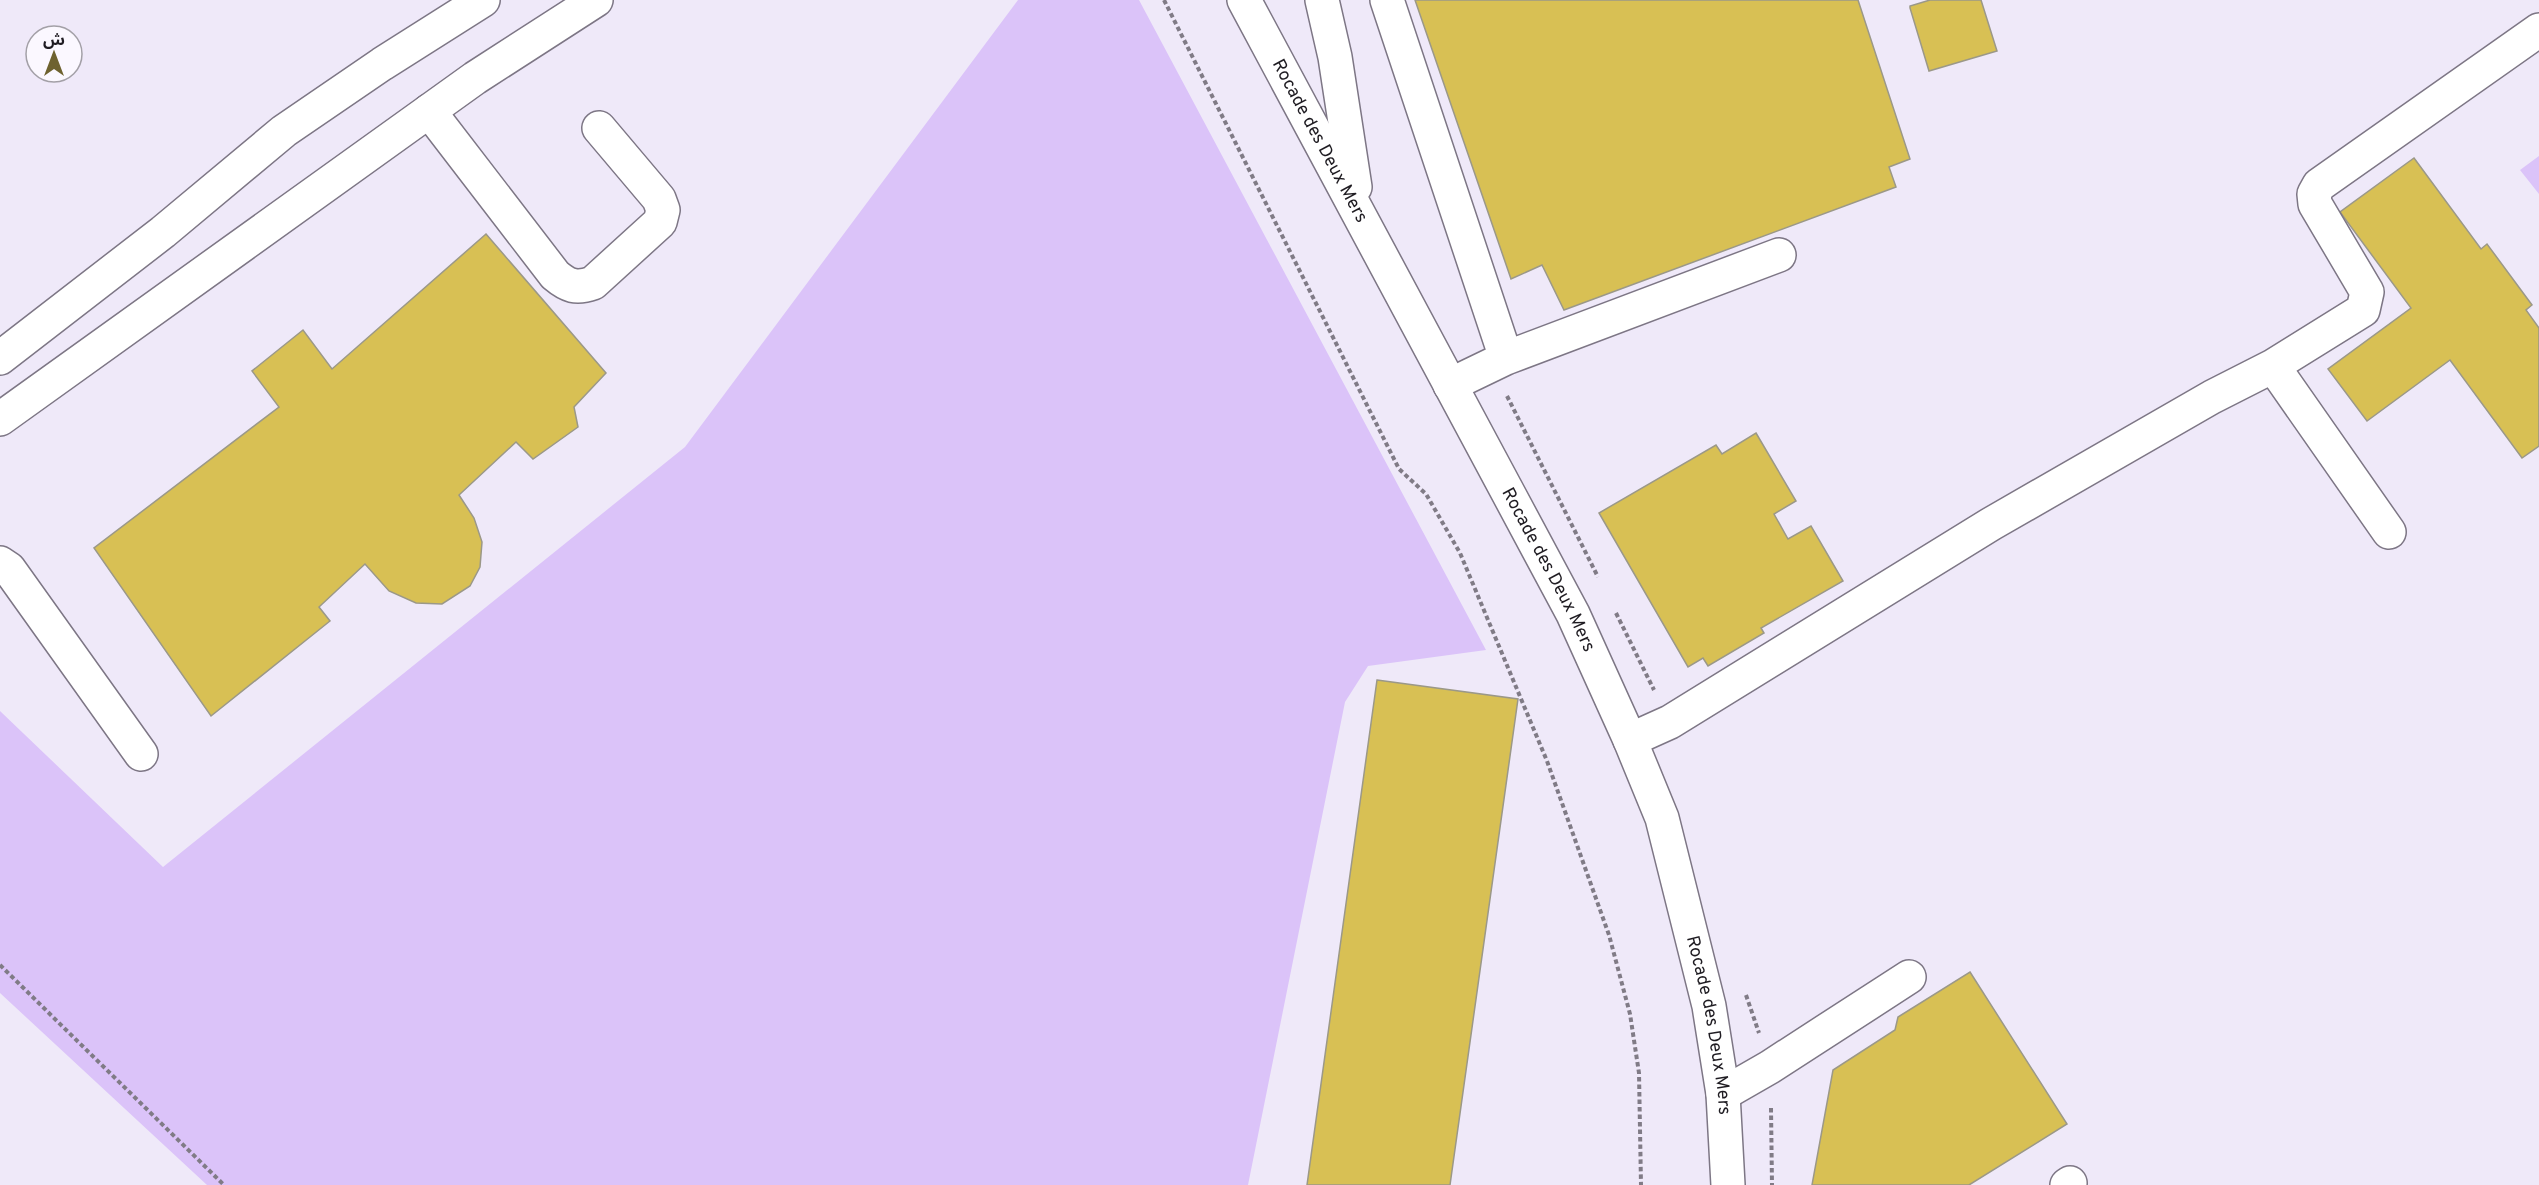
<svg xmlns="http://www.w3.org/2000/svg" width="2539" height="1185" font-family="Overpass,'Noto Sans Arabic',sans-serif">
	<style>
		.green { fill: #dbc3f9 }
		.building { fill: #d8c054; stroke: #9b9888; stroke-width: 1.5 }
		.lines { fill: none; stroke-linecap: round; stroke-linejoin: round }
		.minor-casing { stroke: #7d7685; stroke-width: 36 }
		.major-casing { stroke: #7d7685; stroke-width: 36 }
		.highway-casing { stroke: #7d7685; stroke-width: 36 }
		.path { stroke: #807b86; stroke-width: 4; stroke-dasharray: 4.5 3; stroke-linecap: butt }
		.minor { stroke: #fff; stroke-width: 33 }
		.major { stroke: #fff; stroke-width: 33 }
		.highway { stroke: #fff; stroke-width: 33 }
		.labels { text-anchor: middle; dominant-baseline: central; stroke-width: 4.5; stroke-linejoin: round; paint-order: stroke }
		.street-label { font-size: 18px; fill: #1f1c22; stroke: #fbf8ff }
	</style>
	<rect width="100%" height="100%" fill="#efe9f9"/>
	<path class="green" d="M 1018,0 L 1139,0 L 1486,650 L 1368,666 L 1345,702 L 1248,1185 L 207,1185 L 0,993 L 0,711 L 163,867 L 685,447 Z
		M 2539,156 L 2539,194 L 2520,170 Z"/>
	<path class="building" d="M 1415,0 L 1858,0 L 1910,159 L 1889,167 L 1896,187 L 1564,310 L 1542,265 L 1511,279 Z
		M 1930,0 L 1981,0 L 1997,51 L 1929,71 L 1910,8 L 1910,6 Z
		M 2414,158 L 2481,249 L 2487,244 L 2532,305 L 2526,310 L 2539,328 L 2539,446 L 2522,458 L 2450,360 L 2367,421 L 2328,369 L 2411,308 L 2340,212 Z
		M 486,234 L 606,373 L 574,407 L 578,427 L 533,459 L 516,442 L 459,495 L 474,518 L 482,542 L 480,567 L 470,586 L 442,604 L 416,603 L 389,591 L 365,564 L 319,607 L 330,621 L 211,716 L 94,548 L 279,407 L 252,371 L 303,330 L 332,369 Z
		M 1756,433 L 1796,501 L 1774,514 L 1788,539 L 1811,526 L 1843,581 L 1761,628 L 1764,633 L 1708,666 L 1703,658 L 1688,667 L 1599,513 L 1716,445 L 1722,454 Z
		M 1377,680 L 1518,699 L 1450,1185 L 1307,1185 Z
		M 1970,972 L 2067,1124 L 1969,1185 L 1812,1185 L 1833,1070 L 1895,1030 L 1898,1017 Z"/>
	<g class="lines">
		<defs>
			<path id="minor" d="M 1387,0 L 1506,358
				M 429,111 L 555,275 C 568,286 576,289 593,283 L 660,222 L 663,210 L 659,199 L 599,128
				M 2273,366 L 2363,310 L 2367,292 L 2315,204 L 2314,194 L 2319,185 L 2539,30
				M 1450,385 L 1506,358 L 1779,255
				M 0,563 L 9,569 L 141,754
				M 1630,740 L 1670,722 L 1991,524 L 2212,397 L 2273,366 L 2389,532
				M 1723,1094 L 1770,1067 L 1909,977
				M 2067,1185 L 2070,1183"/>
			<path id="major" d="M 0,358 L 163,232 L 284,131 L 382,64 L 483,0
				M 0,419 L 475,78 L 596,0"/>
			<g id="highway">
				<path id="s1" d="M 1244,0 L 1573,614 L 1630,740 L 1662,818 L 1709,1006 L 1723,1094 L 1728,1185"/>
				<path d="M 1322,0 L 1335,57 L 1355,187"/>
			</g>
		</defs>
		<use href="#minor" class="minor-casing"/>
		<use href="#major" class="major-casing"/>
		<use href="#highway" class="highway-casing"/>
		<path class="path" d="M 1164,0 L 1399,469 L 1426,494 L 1460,553 L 1547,761 L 1609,935 L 1630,1014 L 1639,1073 L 1641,1185
			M 1507,396 L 1598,577
			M 1616,613 L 1654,690
			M 0,965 L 224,1185
			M 1746,995 L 1759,1033
			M 1771,1108 L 1772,1185"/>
		<use href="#minor" class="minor"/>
		<use href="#major" class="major"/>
		<use href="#highway" class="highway"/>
	</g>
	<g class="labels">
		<g class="street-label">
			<text stroke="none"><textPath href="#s1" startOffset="160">Rocade des Deux Mers</textPath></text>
			<text stroke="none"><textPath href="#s1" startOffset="646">Rocade des Deux Mers</textPath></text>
			<text stroke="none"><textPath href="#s1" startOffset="1132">Rocade des Deux Mers</textPath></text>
		</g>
	</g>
	<g transform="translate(54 54)"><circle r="28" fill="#fbf8ff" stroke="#a3a0a7" stroke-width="1.5"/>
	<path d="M0-4.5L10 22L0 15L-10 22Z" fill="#6e622f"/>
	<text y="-9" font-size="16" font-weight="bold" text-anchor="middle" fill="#1f1c22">ش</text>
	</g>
</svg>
